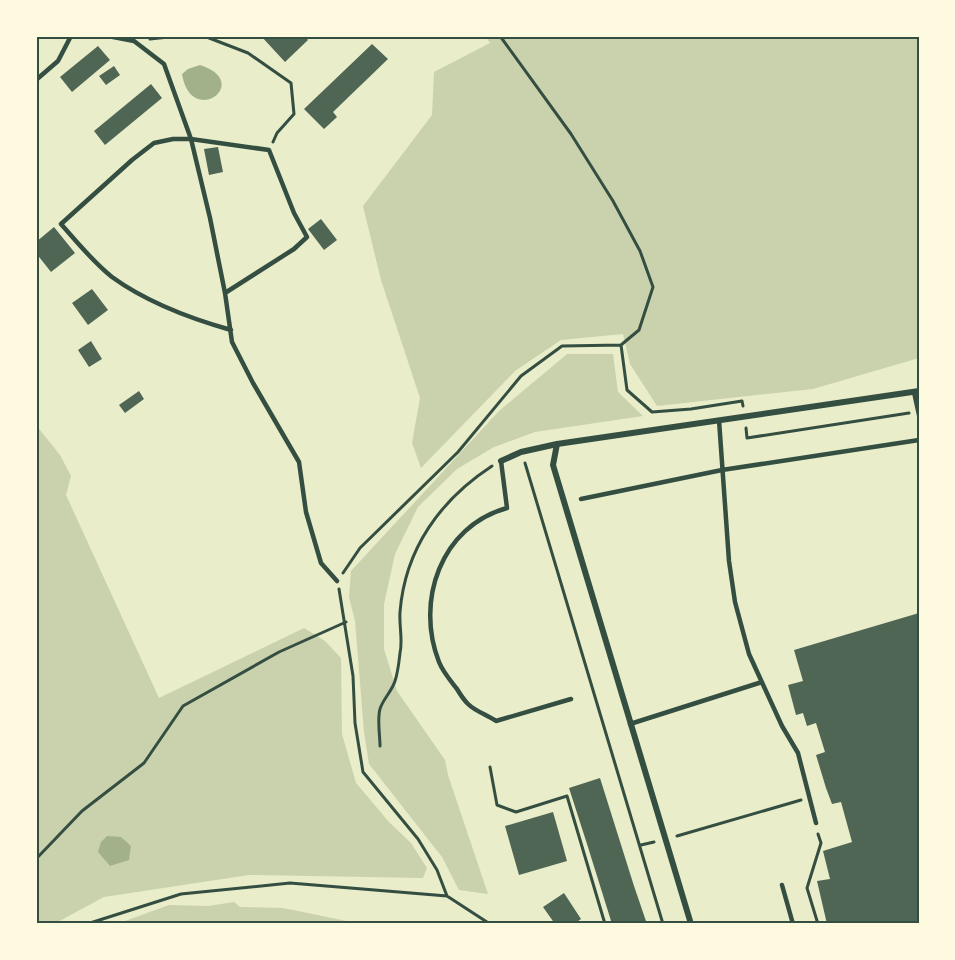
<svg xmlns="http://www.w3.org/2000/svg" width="955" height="960" font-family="'Titillium Web',sans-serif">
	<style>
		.green { fill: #cad2ad }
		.water { fill: #a3b18a }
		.building { fill: #4f6655 }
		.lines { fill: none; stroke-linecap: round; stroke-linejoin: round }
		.path { stroke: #344e41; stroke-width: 3 }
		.service { stroke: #344e41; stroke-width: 4.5 }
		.minor { stroke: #344e41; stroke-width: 6 }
		.neatline { fill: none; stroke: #344e41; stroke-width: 2 }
	</style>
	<rect width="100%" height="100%" fill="#e9edc9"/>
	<path class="green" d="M 485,36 L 919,36 L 919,358 L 813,389 L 657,406 L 630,364 L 623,334 L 561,340 L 515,371 L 421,468 L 412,443 L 420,398 L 381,280 L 363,206 L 432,115 L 434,72 L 490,43 Z
		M 567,354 L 613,354 L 618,392 L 643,416 L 535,432 L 494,447 L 457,469 L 418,507 L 395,554 L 384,604 L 384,649 L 397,691 L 445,760 L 448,775 L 488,894 L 459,890 L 442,857 L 369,764 L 364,732 L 355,621 L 349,597 L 351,571 L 499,411 Z
		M 36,425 L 60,455 L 71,476 L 66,495 L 159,698 L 304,628 L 325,641 L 341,658 L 342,734 L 356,783 L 389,822 L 411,843 L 427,868 L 423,878 L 249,875 L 104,897 L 54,924 L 36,924 Z
		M 234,902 L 240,907 L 283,908 L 361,924 L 117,924 L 169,905 L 208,906 Z"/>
	<path class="water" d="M 200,65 C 254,82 191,129 182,74 L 188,69 Z
		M 107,836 L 121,837 L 131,846 L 129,860 L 110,866 L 98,852 L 101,842 Z"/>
	<path class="building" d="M 261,36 L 305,36 L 308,40 L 285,62 Z
		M 372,44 L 388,59 L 333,112 L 337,117 L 324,129 L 304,109 Z
		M 98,46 L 110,60 L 72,92 L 60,77 Z
		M 114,66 L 120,75 L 106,85 L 99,76 Z
		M 151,84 L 162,98 L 105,145 L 94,131 Z
		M 218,147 L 223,172 L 209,175 L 204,149 Z
		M 321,219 L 337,240 L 324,250 L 308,229 Z
		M 54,227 L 75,253 L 51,272 L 36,253 L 36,242 Z
		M 92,289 L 108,310 L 88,325 L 72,303 Z
		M 91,341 L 102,359 L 89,367 L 78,350 Z
		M 139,391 L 144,399 L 125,413 L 119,405 Z
		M 919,613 L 919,924 L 827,924 L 817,881 L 830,879 L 823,851 L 852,842 L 841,802 L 832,804 L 826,788 L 816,755 L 825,752 L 816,723 L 807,726 L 803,713 L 796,715 L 788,685 L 803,681 L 794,650 Z
		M 600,778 L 634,886 L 647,924 L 612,924 L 587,844 L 569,788 Z
		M 553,812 L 567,861 L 519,875 L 505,826 Z
		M 564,893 L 581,919 L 574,924 L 555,924 L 543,907 Z"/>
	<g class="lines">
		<path class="path" d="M 204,36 L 248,53 L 291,83 L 294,114 L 277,133 L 273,142
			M 150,39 L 178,36
			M 621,345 L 627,390 L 652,412 L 691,409 L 742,401 L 743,406
			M 746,428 L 747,438 L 909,413
			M 525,463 L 663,924
			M 343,573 L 360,548 L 458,452 L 521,376 L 562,346 L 621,345 L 639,330 L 653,287 L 640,251 L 613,201 L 571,134 L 500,36
			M 339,589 L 353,676 L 355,723 L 363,772 L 418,839 L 437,870 L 447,896
			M 380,746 C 380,735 377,720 380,709 C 383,699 392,691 395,681 C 398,672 399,662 400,653 C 403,640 399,626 400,612 C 405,549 440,500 492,466
			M 490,767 L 497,805 L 516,812 L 567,796 L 605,924
			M 677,836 L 801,800
			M 641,845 L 654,842
			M 36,859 L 82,811 L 144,763 L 183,706 L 279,652 L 346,622
			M 87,924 L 181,894 L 290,883 L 447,896 L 490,924
			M 818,924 L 807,888 L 821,843 L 818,834"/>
		<path class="service" d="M 108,36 L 134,41 L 164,64 L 191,139 L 210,218 L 225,293 L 232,342 L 253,383 L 299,462 L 306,512 L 321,563 L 337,581
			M 36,80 L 58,61 L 71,36
			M 225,293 L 294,249 L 307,237 L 294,213 L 269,150 L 191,139 L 173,139 L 154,143 L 132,160 L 61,224 C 77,242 93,262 112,277 C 145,301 192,319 231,330
			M 914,392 L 919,415
			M 719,420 L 729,561 L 735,602 L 749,654 L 782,726 L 798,753 L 816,823
			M 501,461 L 507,508 C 441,526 415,601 439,662 C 443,672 450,680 457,689 C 460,694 464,700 468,704 C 475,711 487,715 496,721 L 571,699
			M 581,499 L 722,470 L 919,440
			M 630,724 L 762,682
			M 782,885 L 793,924"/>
		<path class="minor" d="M 557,444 L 553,465 L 691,924
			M 501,461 L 521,452 L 557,444 L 919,391"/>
	</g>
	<rect width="955" height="960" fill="none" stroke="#fefae0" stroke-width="75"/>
	<rect x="38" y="38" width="880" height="884" class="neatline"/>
</svg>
